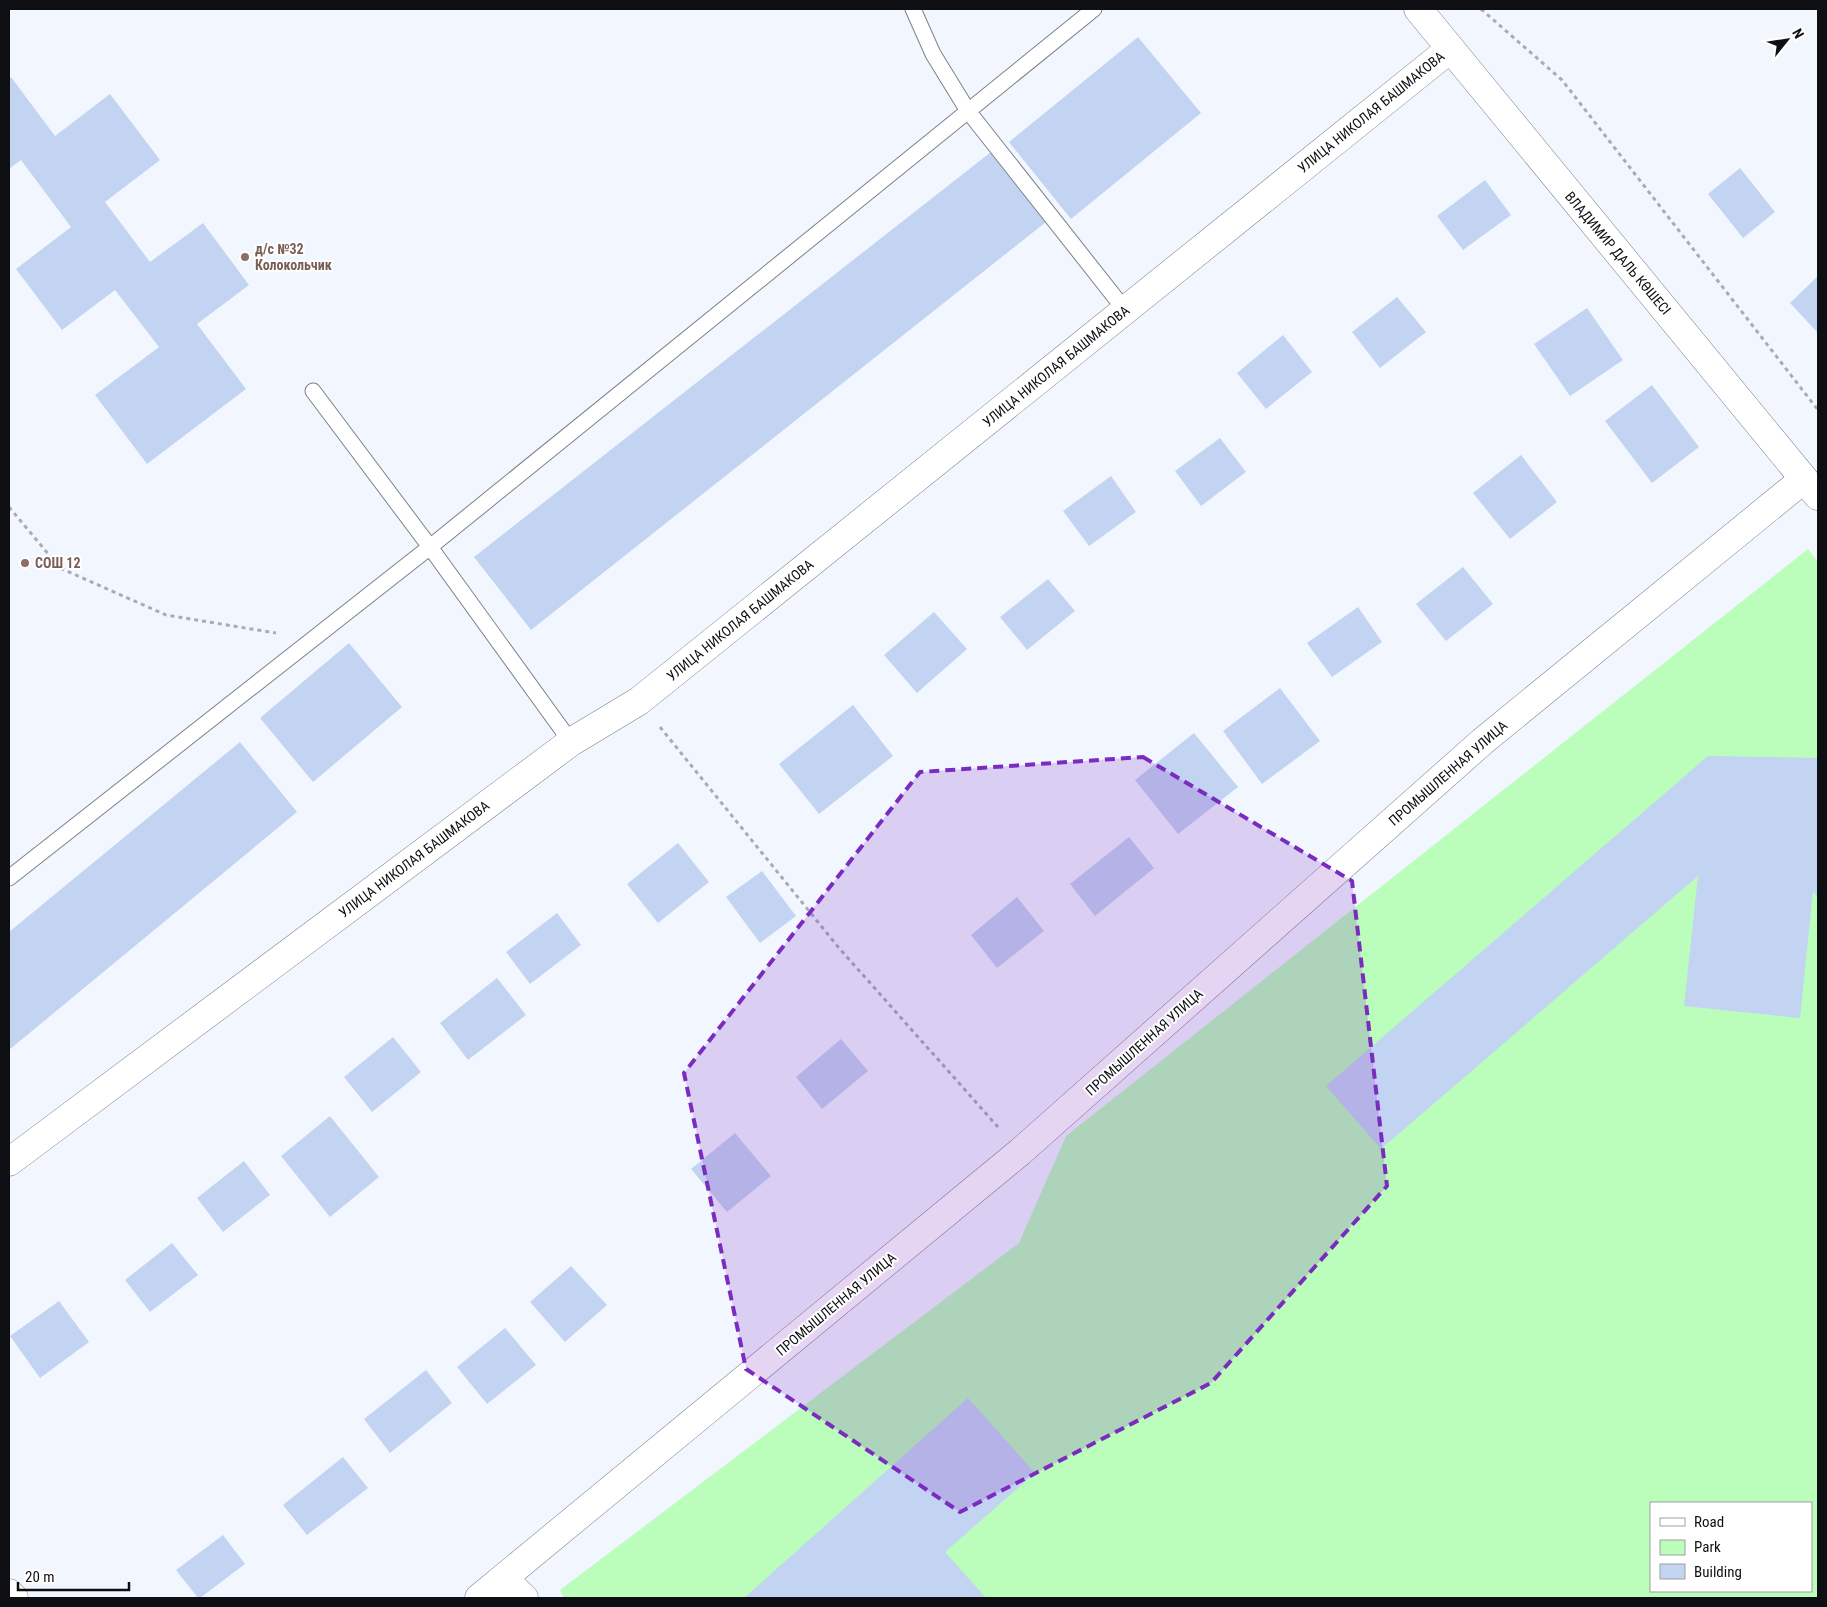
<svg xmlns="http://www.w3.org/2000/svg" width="1827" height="1607" font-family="'Roboto Condensed',sans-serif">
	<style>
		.green { fill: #bbfdbb; fill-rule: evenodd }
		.building { fill: #c2d4f1 }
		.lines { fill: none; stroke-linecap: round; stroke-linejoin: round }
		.service-casing { stroke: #7d8188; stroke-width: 17 }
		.minor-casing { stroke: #7d8188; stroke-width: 29 }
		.tertiary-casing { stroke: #7d8188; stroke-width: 29 }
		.path { stroke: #a9acb3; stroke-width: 3; stroke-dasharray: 4 4; stroke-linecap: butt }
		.service { stroke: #fff; stroke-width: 15 }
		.minor { stroke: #fff; stroke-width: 28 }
		.tertiary { stroke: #fff; stroke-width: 28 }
		.marked { fill: #7b2cbf; fill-opacity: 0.2; stroke: #7b2cbf; stroke-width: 4; stroke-dasharray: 10 6; stroke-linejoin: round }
		.education-dot { fill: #8d6e63; stroke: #fff; stroke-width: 2 }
		.labels { text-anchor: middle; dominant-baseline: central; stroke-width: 4; stroke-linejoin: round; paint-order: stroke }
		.street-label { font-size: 14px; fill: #0e0f12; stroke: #fff }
		.education-label { font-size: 14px; font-weight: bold; fill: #785e54; stroke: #fff; text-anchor: start }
	</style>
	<rect width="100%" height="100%" fill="#f2f7ff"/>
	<path class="green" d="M 1808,549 L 1818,562 L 1818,1598 L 564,1598 L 560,1590 L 1019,1243 L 1066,1136 ZM 1651,1503 L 1811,1503 L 1811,1591 L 1651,1591 Z"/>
	<path class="building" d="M 1138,37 L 1201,113 L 1071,219 L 1009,142 Z
		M 11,77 L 55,136 L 110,94 L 160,160 L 105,202 L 150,262 L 203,223 L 249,285 L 197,324 L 246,389 L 147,464 L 95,395 L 159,347 L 115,290 L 62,330 L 16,269 L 71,227 L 21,160 L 9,169 L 9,79 Z
		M 991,152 L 1046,222 L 531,630 L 474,557 Z
		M 1740,168 L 1775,212 L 1743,238 L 1708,194 Z
		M 1485,180 L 1511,215 L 1463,250 L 1437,216 Z
		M 1818,276 L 1818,333 L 1790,303 Z
		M 1397,297 L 1426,332 L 1380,368 L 1352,332 Z
		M 1587,308 L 1623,360 L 1570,396 L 1534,344 Z
		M 1283,335 L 1312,372 L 1266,409 L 1237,373 Z
		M 1652,385 L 1699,447 L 1652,483 L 1605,421 Z
		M 1220,438 L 1246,472 L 1201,506 L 1175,471 Z
		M 1521,455 L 1557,502 L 1510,539 L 1473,493 Z
		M 1111,476 L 1136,512 L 1089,546 L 1063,511 Z
		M 1463,567 L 1493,604 L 1446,641 L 1416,604 Z
		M 1048,579 L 1075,611 L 1027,650 L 1000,617 Z
		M 1358,607 L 1382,642 L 1332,677 L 1307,643 Z
		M 934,612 L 967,649 L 917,693 L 884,655 Z
		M 349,643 L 402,707 L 313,782 L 260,718 Z
		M 1280,688 L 1320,741 L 1262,784 L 1223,731 Z
		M 853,705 L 893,756 L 819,814 L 779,764 Z
		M 1194,733 L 1238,787 L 1178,834 L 1135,780 Z
		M 240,742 L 297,812 L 9,1050 L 9,932 Z
		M 1708,756 L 1818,758 L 1818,897 L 1813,891 L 1800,1018 L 1684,1006 L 1698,876 L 1381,1149 L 1326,1086 Z
		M 1129,837 L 1154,868 L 1095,916 L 1070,884 Z
		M 678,843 L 709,882 L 658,923 L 627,884 Z
		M 762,871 L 796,916 L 760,943 L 726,897 Z
		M 1017,897 L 1044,931 L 997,968 L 971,935 Z
		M 557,913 L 581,945 L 530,984 L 506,952 Z
		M 497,978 L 526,1015 L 468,1060 L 440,1023 Z
		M 393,1037 L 421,1072 L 372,1112 L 344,1077 Z
		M 841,1039 L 868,1071 L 822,1109 L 796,1077 Z
		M 330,1116 L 379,1177 L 330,1217 L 281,1156 Z
		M 735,1133 L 771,1176 L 727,1212 L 691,1169 Z
		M 244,1161 L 270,1195 L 223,1232 L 197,1198 Z
		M 172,1243 L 198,1275 L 150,1312 L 125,1280 Z
		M 571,1266 L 607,1305 L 565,1342 L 530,1302 Z
		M 59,1301 L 89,1342 L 40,1378 L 10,1336 Z
		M 505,1328 L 536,1365 L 487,1404 L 457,1367 Z
		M 426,1370 L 452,1403 L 390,1453 L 364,1419 Z
		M 968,1398 L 1035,1473 L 945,1552 L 986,1598 L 744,1598 Z
		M 343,1457 L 368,1488 L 307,1535 L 283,1505 Z
		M 223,1535 L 245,1564 L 200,1598 L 198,1598 L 176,1570 Z"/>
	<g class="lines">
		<defs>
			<path id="service" d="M 913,9 L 933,54 L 968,111 L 1125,310
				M 571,742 L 430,547 L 1094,9
				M 9,878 L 430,547 L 313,391"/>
			<path id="minor" d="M 9,1162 L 571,742 L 639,701 L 1450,49
				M 504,1579 L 524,1598
				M 9,1593 L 14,1598
				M 479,1598 L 1020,1152 L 1483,741 L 1804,479"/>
			<path id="tertiary" d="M 1418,9 L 1818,496"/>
		</defs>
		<use href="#service" class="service-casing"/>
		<use href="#minor" class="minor-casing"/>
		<use href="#tertiary" class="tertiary-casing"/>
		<path class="path" d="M 1481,9 L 1562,80 L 1818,410
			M 9,507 L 60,568 L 166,615 L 276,633
			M 660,727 L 839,948 L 998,1127"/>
		<use href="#service" class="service"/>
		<use href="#minor" class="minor"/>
		<use href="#tertiary" class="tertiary"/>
	</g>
	<path class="marked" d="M 1143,757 L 1352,881 L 1387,1186 L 1211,1383 L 960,1512 L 746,1369 L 684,1073 L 920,772 Z"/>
	<g class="education-dot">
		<circle cx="245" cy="257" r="5"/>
		<circle cx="25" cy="563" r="5"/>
	</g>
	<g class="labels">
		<g class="street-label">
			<text transform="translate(1371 112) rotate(-39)">УЛИЦА НИКОЛАЯ БАШМАКОВА</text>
			<text transform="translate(1618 253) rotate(50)">ВЛАДИМИР ДАЛЬ КӨШЕСІ</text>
			<text transform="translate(1056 366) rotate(-39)">УЛИЦА НИКОЛАЯ БАШМАКОВА</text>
			<text transform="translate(740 620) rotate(-39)">УЛИЦА НИКОЛАЯ БАШМАКОВА</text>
			<text transform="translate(1448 773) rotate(-41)">ПРОМЫШЛЕННАЯ УЛИЦА</text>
			<text transform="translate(414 859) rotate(-37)">УЛИЦА НИКОЛАЯ БАШМАКОВА</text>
			<text transform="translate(1144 1042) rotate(-42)">ПРОМЫШЛЕННАЯ УЛИЦА</text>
			<text transform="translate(836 1304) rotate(-40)">ПРОМЫШЛЕННАЯ УЛИЦА</text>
		</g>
		<g class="education-label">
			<text x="255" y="249">д/с №32<tspan x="255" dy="16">Колокольчик</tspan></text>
			<text x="35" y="563">СОШ 12</text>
		</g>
	</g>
	<rect width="1827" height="1607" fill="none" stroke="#0e0f12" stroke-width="20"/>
	<rect x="1650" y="1502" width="162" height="90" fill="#ffffff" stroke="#9f9fa0"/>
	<rect x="1660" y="1518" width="25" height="8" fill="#ffffff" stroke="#9f9fa0"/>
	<text x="1694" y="1527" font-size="15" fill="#0e0f12">Road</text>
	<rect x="1660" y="1540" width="25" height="15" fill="#bbfdbb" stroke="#9f9fa0"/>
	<text x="1694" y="1552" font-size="15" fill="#0e0f12">Park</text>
	<rect x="1660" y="1564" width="25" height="15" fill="#c2d4f1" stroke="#9f9fa0"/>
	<text x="1694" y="1577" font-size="15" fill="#0e0f12">Building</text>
	<g transform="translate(1787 40) rotate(60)" stroke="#ffffff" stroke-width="4" paint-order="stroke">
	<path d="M0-4L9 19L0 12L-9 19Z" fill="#0e0f12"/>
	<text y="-8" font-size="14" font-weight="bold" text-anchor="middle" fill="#0e0f12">N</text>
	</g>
	<path d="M18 1582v8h111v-8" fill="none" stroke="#0e0f12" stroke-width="2.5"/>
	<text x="25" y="1582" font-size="15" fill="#0e0f12" stroke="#ffffff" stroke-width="4" paint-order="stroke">20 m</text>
</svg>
